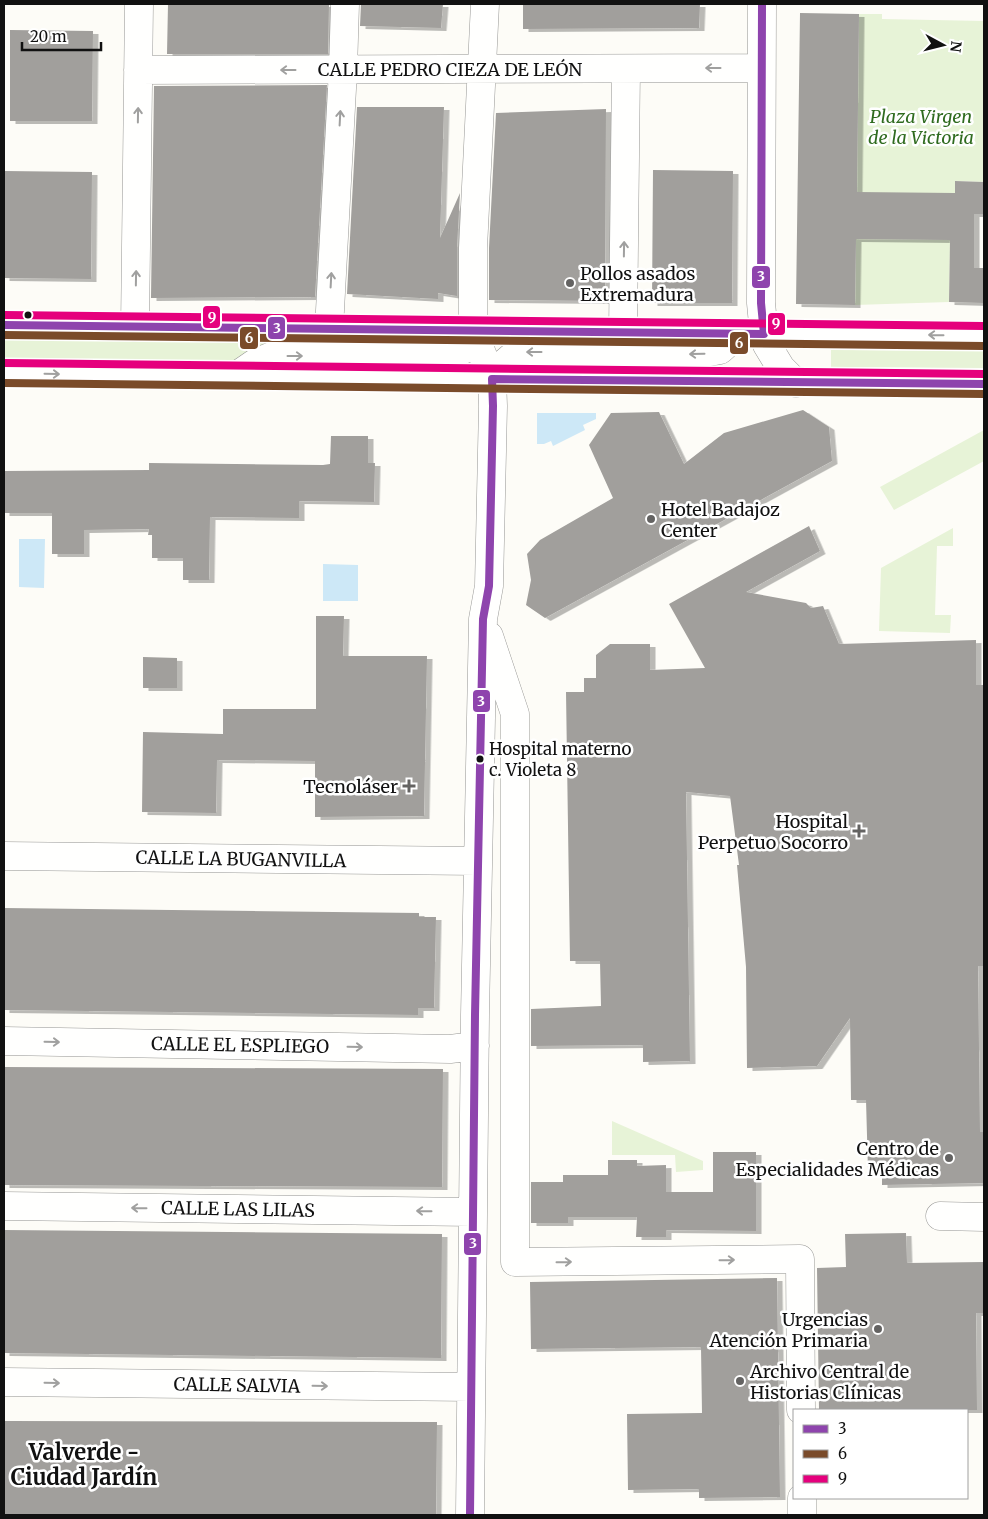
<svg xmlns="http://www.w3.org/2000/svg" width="988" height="1519" font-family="Merriweather,serif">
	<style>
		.green { fill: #e7f3d7 }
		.water { fill: #cde8f7 }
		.building { fill: #a19f9c; filter: url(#shadow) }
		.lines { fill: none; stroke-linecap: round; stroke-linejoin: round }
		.minor-casing { stroke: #979795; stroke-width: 29 }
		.minor { stroke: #fffffe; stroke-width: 28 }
		.bus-1-casing { stroke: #fff; stroke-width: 11 }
		.bus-2-casing { stroke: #fff; stroke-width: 11 }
		.bus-3-casing { stroke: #fff; stroke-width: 11 }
		.bus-1 { stroke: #8e44ad; stroke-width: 8 }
		.bus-2 { stroke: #7a4b2a; stroke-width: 8 }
		.bus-3 { stroke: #e5007d; stroke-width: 8 }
		.oneway { stroke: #a0a09f }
		.poi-dot { fill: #646362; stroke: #fff; stroke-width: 2 }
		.bus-dot { fill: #111; stroke: #fff; stroke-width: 2 }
		.labels { text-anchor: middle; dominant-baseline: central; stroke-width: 5; stroke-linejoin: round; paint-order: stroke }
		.bus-label { font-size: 17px; fill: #111; stroke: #fff; text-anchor: start }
		.street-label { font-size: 18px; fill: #111; stroke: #fff }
		.park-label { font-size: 18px; font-style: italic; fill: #2f6b1f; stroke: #fff }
		.poi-label { font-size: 18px; fill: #111; stroke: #fff; text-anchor: end }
		.district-label { font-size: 22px; font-weight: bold; fill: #111; stroke: #fff }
		.line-badge { stroke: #fff; stroke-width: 2 }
		.badge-label { font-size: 14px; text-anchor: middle; font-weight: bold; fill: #fff }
	</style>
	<defs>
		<filter id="shadow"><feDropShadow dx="5.5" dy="3" stdDeviation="0" flood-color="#0004"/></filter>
	</defs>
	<rect width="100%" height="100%" fill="#fdfcf7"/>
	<path class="green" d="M 859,14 L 882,14 L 882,19 L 984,21 L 984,182 L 956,181 L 955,240 L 950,245 L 949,302 L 855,305 Z
		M 4,340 L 268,342 L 267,347 L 242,361 L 4,359 Z
		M 831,350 L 984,351 L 984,368 L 831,367 Z
		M 984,430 L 984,461 L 894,510 L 880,487 Z
		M 953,528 L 953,546 L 937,546 L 935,615 L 951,615 L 950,633 L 879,631 L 881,568 Z
		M 612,1121 L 703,1161 L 703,1170 L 676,1172 L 675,1155 L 612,1155 Z"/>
	<path class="water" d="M 537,413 L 596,413 L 596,419 L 583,425 L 585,430 L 553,446 L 551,441 L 544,444 L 537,444 Z
		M 19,539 L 45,539 L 44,588 L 19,587 Z
		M 323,564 L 358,565 L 358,601 L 323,601 Z"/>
	<path class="building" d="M 168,4 L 329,4 L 328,54 L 167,54 Z
		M 361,4 L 443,4 L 441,28 L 360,26 Z
		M 523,4 L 700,4 L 699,28 L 523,29 Z
		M 800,13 L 859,14 L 857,192 L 955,193 L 955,181 L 984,182 L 984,214 L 974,214 L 974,268 L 984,268 L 984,303 L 949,302 L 950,240 L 856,239 L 855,305 L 796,304 Z
		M 10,30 L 93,31 L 92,121 L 10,121 Z
		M 327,85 L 315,297 L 151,298 L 154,86 Z
		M 357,107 L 444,107 L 440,238 L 460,193 L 457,247 L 457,296 L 438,293 L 438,299 L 347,294 Z
		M 606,109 L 605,301 L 489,300 L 489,248 L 496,113 Z
		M 653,170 L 733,171 L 732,303 L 652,303 Z
		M 4,171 L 92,172 L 91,279 L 4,278 Z
		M 803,410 L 829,427 L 832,461 L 545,618 L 526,605 L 531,580 L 527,554 L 540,540 L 613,498 L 589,445 L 611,413 L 659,412 L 684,464 L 724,433 Z
		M 331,436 L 368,436 L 368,463 L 375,463 L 374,502 L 299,501 L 299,518 L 210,517 L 209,580 L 183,580 L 183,558 L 152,558 L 152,535 L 148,535 L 149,529 L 84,530 L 84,554 L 52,554 L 52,513 L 4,513 L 4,471 L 149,470 L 149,463 L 323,465 L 330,464 Z
		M 809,526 L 820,551 L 746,592 L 806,603 L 811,608 L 823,606 L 839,644 L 976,640 L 976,685 L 984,685 L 984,966 L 978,966 L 980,1132 L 984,1132 L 984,1183 L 882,1185 L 882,1171 L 868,1171 L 866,1100 L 851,1100 L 850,1018 L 817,1066 L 747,1068 L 746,967 L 737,865 L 739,865 L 730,796 L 686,792 L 690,1061 L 643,1062 L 643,1045 L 531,1046 L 531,1009 L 601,1006 L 600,961 L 570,961 L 566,692 L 584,692 L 584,678 L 596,678 L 596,655 L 610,644 L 650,644 L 650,670 L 705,668 L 669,604 Z
		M 316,616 L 344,616 L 343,656 L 427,656 L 424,816 L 315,817 L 315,761 L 217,760 L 216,813 L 142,812 L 143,732 L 223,734 L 223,709 L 316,709 Z
		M 143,657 L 177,658 L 177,688 L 143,688 Z
		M 4,908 L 419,913 L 419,917 L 436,917 L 434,1008 L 418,1008 L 418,1015 L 4,1010 Z
		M 4,1067 L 443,1069 L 442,1187 L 4,1185 Z
		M 713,1152 L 756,1152 L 756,1231 L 666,1230 L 666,1237 L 636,1237 L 637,1217 L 568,1217 L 568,1223 L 531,1223 L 531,1182 L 563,1182 L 563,1175 L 608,1175 L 608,1160 L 637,1160 L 637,1166 L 666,1165 L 666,1192 L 713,1192 Z
		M 4,1230 L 442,1234 L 441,1358 L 4,1353 Z
		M 906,1233 L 907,1263 L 984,1262 L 984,1313 L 976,1313 L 977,1410 L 819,1410 L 817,1268 L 846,1267 L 845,1234 Z
		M 777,1278 L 780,1497 L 699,1498 L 699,1489 L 628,1490 L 627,1414 L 702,1413 L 701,1347 L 531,1349 L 530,1282 Z
		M 4,1421 L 437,1422 L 436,1515 L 4,1515 Z"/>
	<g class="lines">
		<defs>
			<path id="minor" d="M 762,4 L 761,303 L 764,334 L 767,345 L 781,368 L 796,383
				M 138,70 L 761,68
				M 4,325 L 984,336
				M 135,327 L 139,4
				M 329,329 L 343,70 L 345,4
				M 623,332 L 626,69
				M 4,373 L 984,384
				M 236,376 L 255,363 L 272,356 L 440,357 C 460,354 468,351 473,331 L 473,248 L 485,4
				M 492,379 C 499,368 507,358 520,352 L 699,354 L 720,350 L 739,333
				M 489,636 L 515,714 L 515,1262 L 800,1259 L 801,1410
				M 4,856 L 478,861
				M 4,1041 L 450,1049 L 475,1046
				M 4,1206 L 473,1212
				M 940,1216 L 984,1217
				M 4,1382 L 471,1387
				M 802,1498 L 802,1514
				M 470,1515 L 475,1015 L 483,619 L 489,586 L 493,406 L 492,379 L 473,331"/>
		</defs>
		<use href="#minor" class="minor-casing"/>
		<use href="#minor" class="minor"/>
		<defs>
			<path id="bus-1" d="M 4,325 L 764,334 L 761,303 L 762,4
				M 470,1515 L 475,1015 L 483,619 L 489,586 L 493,406 L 492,379 L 984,384"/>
			<path id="bus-2" d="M 4,335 L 984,346
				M 4,383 L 984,394"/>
			<path id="bus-3" d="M 4,315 L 984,326
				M 4,363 L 984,374"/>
		</defs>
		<use href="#bus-1" class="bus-1-casing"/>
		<use href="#bus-2" class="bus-2-casing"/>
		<use href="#bus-3" class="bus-3-casing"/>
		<use href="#bus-1" class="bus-1"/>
		<use href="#bus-2" class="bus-2"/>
		<use href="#bus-3" class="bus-3"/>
	</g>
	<defs><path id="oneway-shaft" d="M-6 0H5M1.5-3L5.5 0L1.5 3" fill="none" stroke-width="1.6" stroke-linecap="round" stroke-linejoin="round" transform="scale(1.25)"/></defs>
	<g class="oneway">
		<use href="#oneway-shaft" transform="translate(713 68) rotate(180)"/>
		<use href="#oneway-shaft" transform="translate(288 70) rotate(180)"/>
		<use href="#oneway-shaft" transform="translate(138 115) rotate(-89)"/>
		<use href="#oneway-shaft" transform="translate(340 118) rotate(-87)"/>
		<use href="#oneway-shaft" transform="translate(624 249) rotate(-89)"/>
		<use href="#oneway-shaft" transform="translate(136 278) rotate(-89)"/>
		<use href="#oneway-shaft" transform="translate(331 280) rotate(-87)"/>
		<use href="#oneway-shaft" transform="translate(936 335) rotate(-179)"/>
		<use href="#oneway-shaft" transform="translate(534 352) rotate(180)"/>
		<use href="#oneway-shaft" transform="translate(697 354) rotate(179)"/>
		<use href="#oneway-shaft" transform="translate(295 356)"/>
		<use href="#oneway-shaft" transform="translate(52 374) rotate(1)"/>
		<use href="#oneway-shaft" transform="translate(52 1042) rotate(1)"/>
		<use href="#oneway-shaft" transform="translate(355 1047) rotate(1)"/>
		<use href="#oneway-shaft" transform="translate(139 1208) rotate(-179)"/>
		<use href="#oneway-shaft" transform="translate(424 1211) rotate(-179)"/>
		<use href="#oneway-shaft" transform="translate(727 1260) rotate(-1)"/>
		<use href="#oneway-shaft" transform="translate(564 1262) rotate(-1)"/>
		<use href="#oneway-shaft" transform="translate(52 1383) rotate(1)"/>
		<use href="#oneway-shaft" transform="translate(320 1386) rotate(1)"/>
	</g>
	<g class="poi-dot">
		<circle cx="570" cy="283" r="5"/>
		<circle cx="651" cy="519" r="5"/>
		<path d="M406.5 778.5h5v5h5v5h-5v5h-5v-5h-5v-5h5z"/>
		<path d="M856.5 823.5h5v5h5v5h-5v5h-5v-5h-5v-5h5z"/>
		<circle cx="949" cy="1158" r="5"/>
		<circle cx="878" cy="1329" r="5"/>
		<circle cx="740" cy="1381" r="5"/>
	</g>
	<g class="bus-dot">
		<circle cx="28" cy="315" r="4.5"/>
		<circle cx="480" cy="759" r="4.5"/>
	</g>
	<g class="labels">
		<g class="bus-label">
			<text x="489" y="749">Hospital materno<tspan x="489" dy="21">c. Violeta 8</tspan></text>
		</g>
		<g class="street-label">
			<text x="450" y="69">CALLE PEDRO CIEZA DE LEÓN</text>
			<text transform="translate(241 859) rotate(1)">CALLE LA BUGANVILLA</text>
			<text transform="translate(240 1045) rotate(1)">CALLE EL ESPLIEGO</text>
			<text transform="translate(238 1209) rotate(1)">CALLE LAS LILAS</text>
			<text transform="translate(237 1385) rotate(1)">CALLE SALVIA</text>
		</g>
		<g class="park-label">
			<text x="921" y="116">Plaza Virgen<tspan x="921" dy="21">de la Victoria</tspan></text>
		</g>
		<g class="poi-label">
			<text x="580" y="273" text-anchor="start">Pollos asados<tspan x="580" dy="21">Extremadura</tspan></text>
			<text x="661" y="509" text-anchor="start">Hotel Badajoz<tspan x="661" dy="21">Center</tspan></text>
			<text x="398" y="786">Tecnoláser</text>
			<text x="848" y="821">Hospital<tspan x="848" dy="21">Perpetuo Socorro</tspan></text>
			<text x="939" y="1148">Centro de<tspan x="939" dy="21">Especialidades Médicas</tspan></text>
			<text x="868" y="1319">Urgencias<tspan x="868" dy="21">Atención Primaria</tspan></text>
			<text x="750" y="1371" text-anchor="start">Archivo Central de<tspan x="750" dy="21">Historias Clínicas</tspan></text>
		</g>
		<g class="district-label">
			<text x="84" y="1452">Valverde -<tspan x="84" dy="25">Ciudad Jardín</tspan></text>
		</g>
	</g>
	<g class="line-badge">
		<rect x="751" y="265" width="20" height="24" rx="5" fill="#8e44ad"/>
		<rect x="202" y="305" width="19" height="24" rx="5" fill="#e5007d"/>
		<rect x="767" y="312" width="19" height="24" rx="5" fill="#e5007d"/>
		<rect x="267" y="316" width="19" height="24" rx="5" fill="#8e44ad"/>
		<rect x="239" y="326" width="20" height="24" rx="5" fill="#7a4b2a"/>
		<rect x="729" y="331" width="20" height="24" rx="5" fill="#7a4b2a"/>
		<rect x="472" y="689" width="19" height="24" rx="5" fill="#8e44ad"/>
		<rect x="463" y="1232" width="19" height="24" rx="5" fill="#8e44ad"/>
	</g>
	<g class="badge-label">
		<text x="761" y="281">3</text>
		<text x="212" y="322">9</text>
		<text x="776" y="328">9</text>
		<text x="277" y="333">3</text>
		<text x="249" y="343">6</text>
		<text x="739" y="348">6</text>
		<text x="481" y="706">3</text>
		<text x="473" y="1248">3</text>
	</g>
	<rect width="988" height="1519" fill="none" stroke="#111111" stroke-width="10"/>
	<rect x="793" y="1409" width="175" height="90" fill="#ffffff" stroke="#a0a0a0"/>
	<rect x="803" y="1425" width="25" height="8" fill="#8e44ad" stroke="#a0a0a0"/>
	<text x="838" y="1434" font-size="15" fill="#111111">3</text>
	<rect x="803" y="1450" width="25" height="8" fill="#7a4b2a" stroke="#a0a0a0"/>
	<text x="838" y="1459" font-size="15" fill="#111111">6</text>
	<rect x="803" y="1475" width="25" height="8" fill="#e5007d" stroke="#a0a0a0"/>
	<text x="838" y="1484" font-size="15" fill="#111111">9</text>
	<g transform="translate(943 45) rotate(97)" stroke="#ffffff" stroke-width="4" paint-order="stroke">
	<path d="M0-4L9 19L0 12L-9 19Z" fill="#111111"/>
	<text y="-8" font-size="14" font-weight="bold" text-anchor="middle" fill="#111111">N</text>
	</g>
	<path d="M22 42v8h79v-8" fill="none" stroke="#111111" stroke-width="2.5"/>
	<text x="30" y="42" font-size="15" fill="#111111" stroke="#ffffff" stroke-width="4" paint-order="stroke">20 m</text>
</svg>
